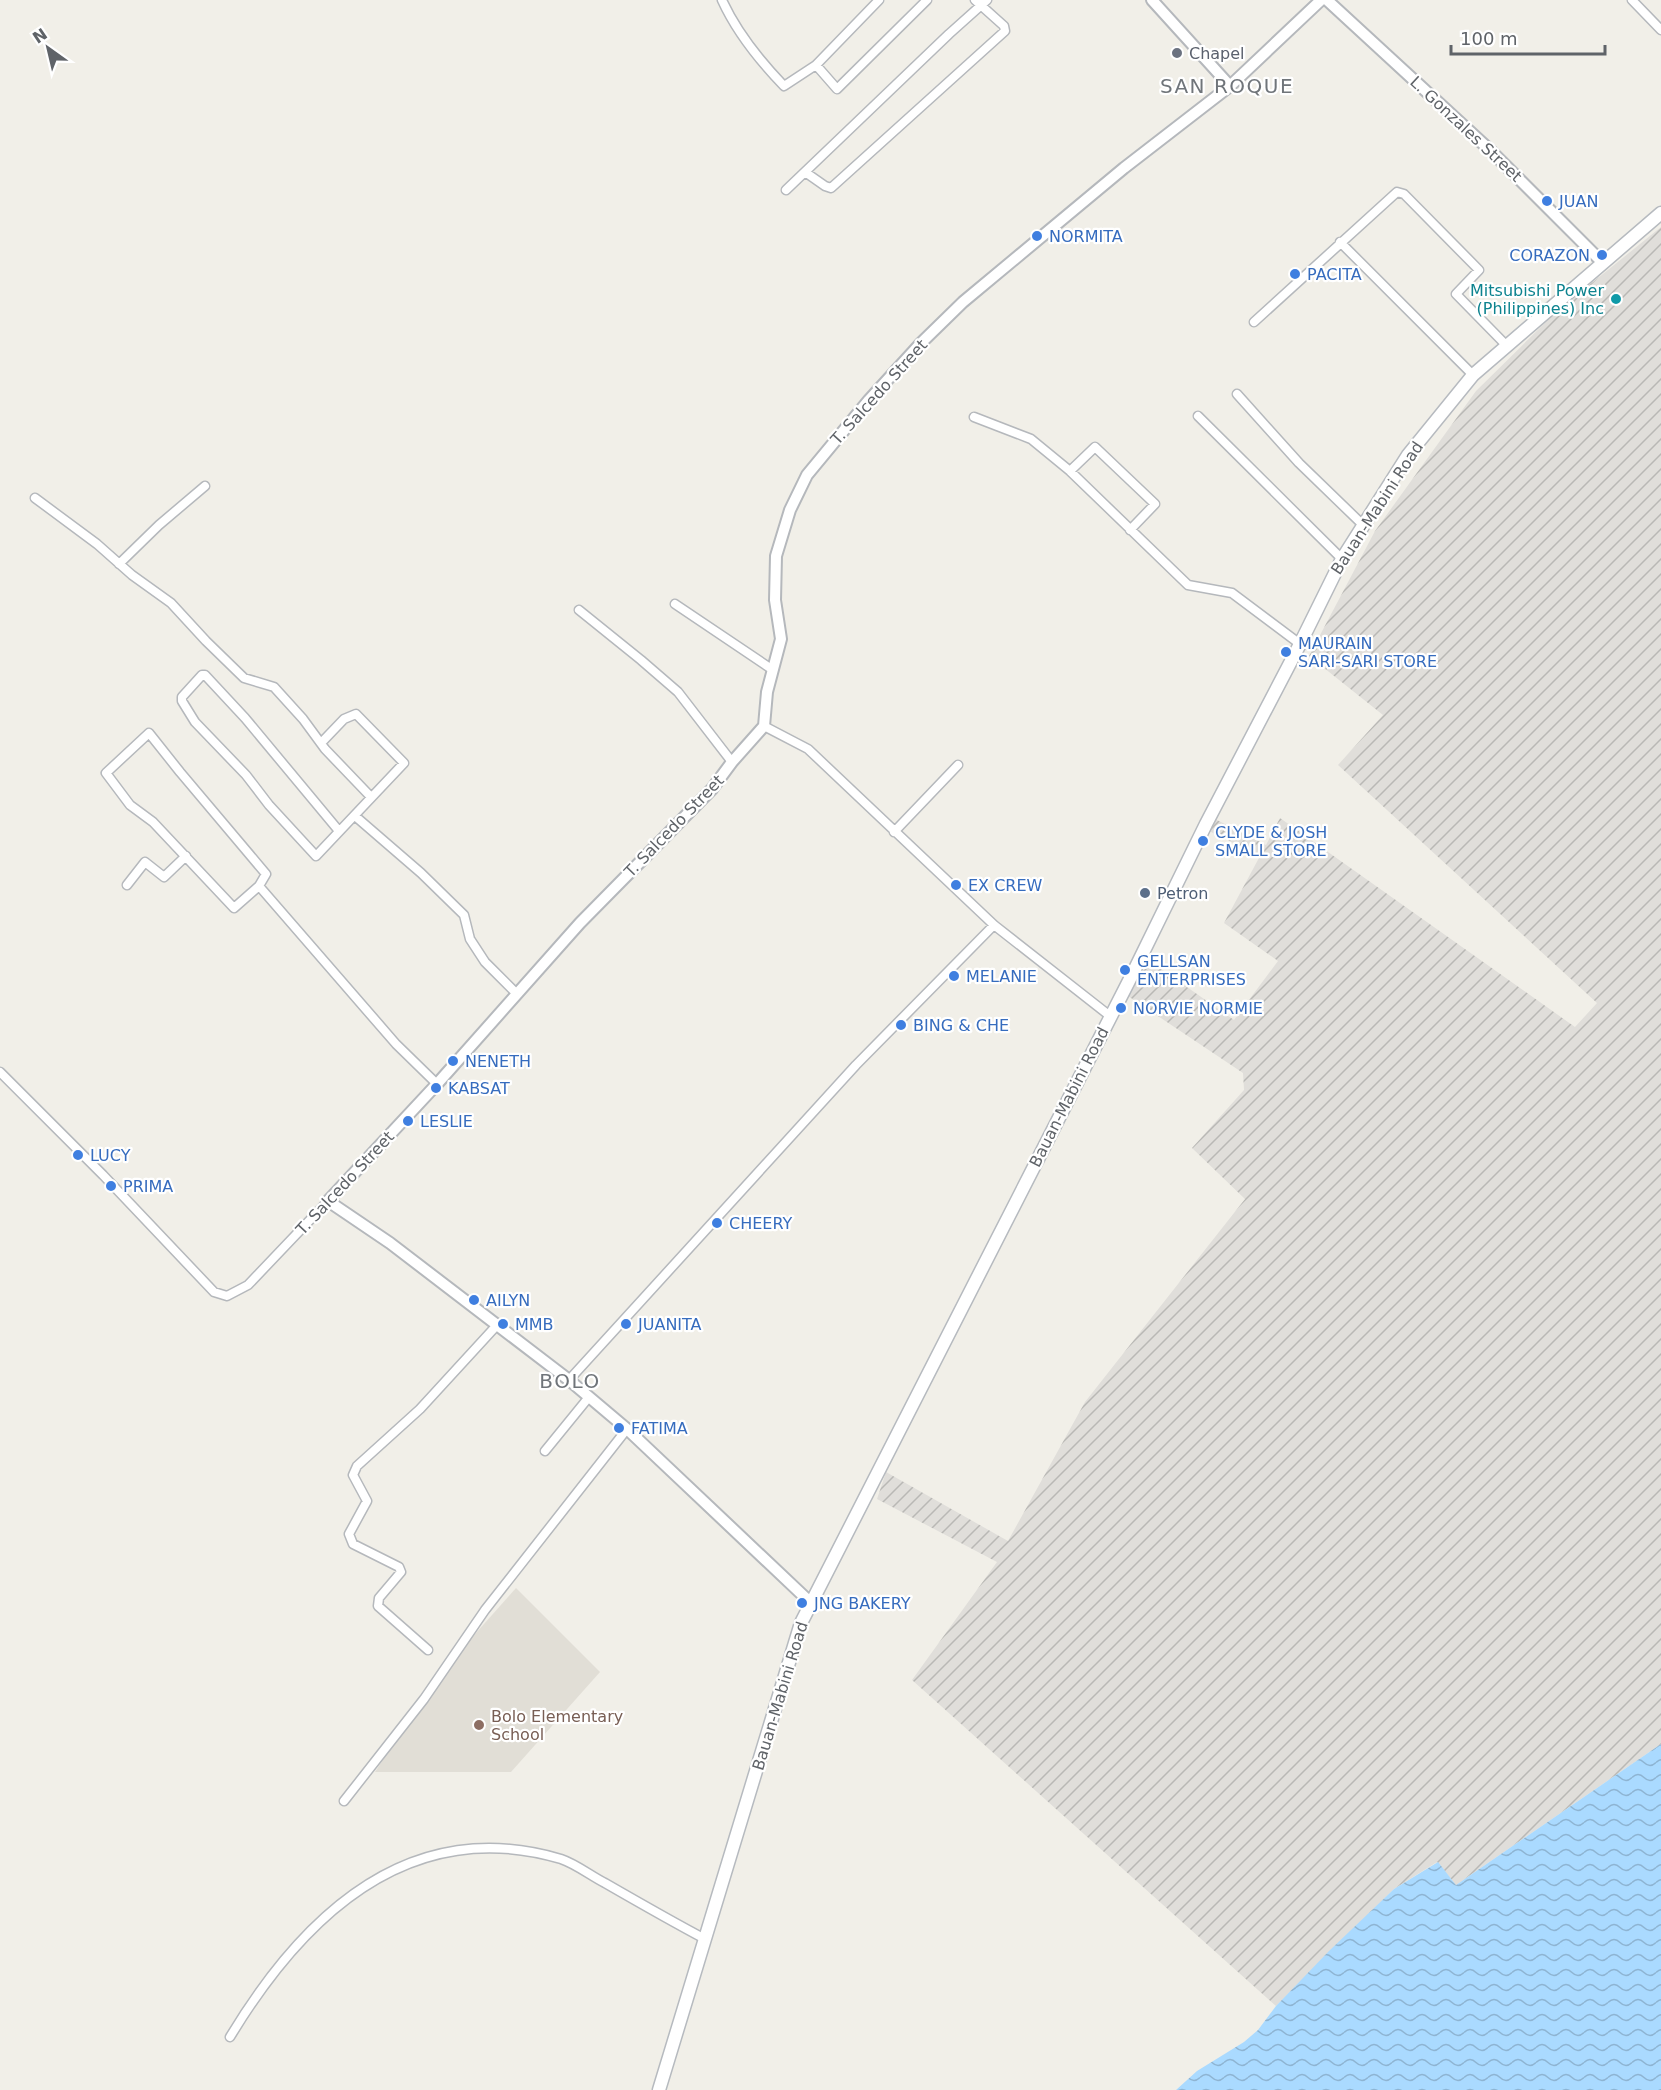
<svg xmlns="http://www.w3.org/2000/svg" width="1661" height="2090" font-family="'DejaVu Sans',sans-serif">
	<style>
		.industrial { fill: url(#industrial-furrows) }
		.education { fill: #e1ded6 }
		.water { fill: url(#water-waves) }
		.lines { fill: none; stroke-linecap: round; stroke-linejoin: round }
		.minor-casing { stroke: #b5b8bc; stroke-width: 11 }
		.tertiary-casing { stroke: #b5b8bc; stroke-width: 14 }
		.secondary-casing { stroke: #b6babf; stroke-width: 15 }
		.minor { stroke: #fff; stroke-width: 8 }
		.tertiary { stroke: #fff; stroke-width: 10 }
		.secondary { stroke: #fff; stroke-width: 12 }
		.worship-dot { fill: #6b7280; stroke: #fff; stroke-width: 2 }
		.shop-dot { fill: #3f7fe0; stroke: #fff; stroke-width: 2 }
		.culture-dot { fill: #0f9aa8; stroke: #fff; stroke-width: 2 }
		.service-dot { fill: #5c6f8a; stroke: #fff; stroke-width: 2 }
		.education-dot { fill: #8d6e63; stroke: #fff; stroke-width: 2 }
		.labels { text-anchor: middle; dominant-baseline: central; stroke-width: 4.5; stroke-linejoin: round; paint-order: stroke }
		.worship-label { font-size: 16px; fill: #5b616d; stroke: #fff; text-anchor: start }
		.street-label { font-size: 16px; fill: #5f6368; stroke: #fff }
		.shop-label { font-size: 16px; fill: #366cbe; stroke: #fff; text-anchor: start }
		.culture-label { font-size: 16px; fill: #0d838f; stroke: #fff; text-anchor: end }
		.service-label { font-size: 16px; fill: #4e5e75; stroke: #fff; text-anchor: start }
		.education-label { font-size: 16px; fill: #785e54; stroke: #fff; text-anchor: start }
		.quarter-label { font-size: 20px; letter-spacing: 1.5px; fill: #70757a; stroke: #fff }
	</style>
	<defs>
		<pattern id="industrial-furrows" width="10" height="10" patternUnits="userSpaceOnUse" patternTransform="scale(1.5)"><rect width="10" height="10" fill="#e0deda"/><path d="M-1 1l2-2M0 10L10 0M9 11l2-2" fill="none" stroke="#b9b8b5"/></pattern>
		<pattern id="water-waves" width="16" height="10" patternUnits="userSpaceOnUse" patternTransform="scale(1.5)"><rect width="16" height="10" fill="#aadaff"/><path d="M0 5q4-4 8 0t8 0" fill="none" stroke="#8eb4d2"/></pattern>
	</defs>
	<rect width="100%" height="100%" fill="#f1efe8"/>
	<path class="industrial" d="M 1661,227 L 1661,1744 L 1456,1885 L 1437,1862 L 1394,1889 L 1276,2006 L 912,1680 L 997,1562 L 877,1499 L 886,1472 L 1008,1541 L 1085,1402 L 1245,1199 L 1192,1148 L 1244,1090 L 1243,1073 L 1125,994 L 1147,959 L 1234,1020 L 1278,961 L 1224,923 L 1260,856 L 1207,830 L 1213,818 L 1266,845 L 1280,818 L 1575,1027 L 1597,1003 L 1338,765 L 1383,715 L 1309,656 L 1375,531 L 1476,391 L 1556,312 Z"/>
	<path class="education" d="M 516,1588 L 600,1672 L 511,1772 L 375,1772 L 436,1678 Z"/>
	<path class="water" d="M 1661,1744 L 1661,2090 L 1176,2090 L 1197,2071 L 1244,2042 L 1258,2030 L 1276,2006 L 1329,1951 L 1394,1889 L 1438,1862 L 1456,1885 Z"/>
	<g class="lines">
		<defs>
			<path id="minor" d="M 722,0 C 737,33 759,60 784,86 L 816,65 L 879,0
				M 1632,0 L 1661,30
				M 816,65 L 837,89 L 927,0
				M 805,172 L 825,186 L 831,188 L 1005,31 L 1004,26 L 975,0
				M 786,190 L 949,34 L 987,0
				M 1340,242 L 1473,375
				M 1254,322 L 1397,192 L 1404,194 L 1479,270 L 1456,294 L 1506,345
				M 1237,394 L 1299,463 L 1363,525
				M 1198,416 L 1342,559
				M 974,417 L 1031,439 L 1070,471 L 1188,585 L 1232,593 L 1300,644
				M 1070,471 L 1095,447 L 1155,504 L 1130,530
				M 35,498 L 97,544 L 132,575 L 171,603 L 206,641 L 244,678 L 274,687 L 303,719 L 325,749 L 371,797
				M 119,564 L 159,525 L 205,486
				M 675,604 L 773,670
				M 579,610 L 641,660 L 678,692 L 732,762
				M 764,726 L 808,749 L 994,925 L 1110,1016
				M 321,743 L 344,719 L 356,714 L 404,763 L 316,856 L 269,805 L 246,775 L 195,722 L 182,701 L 182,697 L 202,675 L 205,675 L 245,718 L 339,831
				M 355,816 L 421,873 L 464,915 L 470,939 L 485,962 L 516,993
				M 894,832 L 958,765
				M 127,885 L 145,862 L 164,877 L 186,856
				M 259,886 L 234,908 L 153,822 L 130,805 L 106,773 L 149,733 L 180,772 L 266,874 L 259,886 L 396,1044 L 437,1084
				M 0,1072 L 103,1175 L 214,1292 L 227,1296 L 248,1285 L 328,1201
				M 569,1380 L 856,1065 L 994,925
				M 545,1451 L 589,1397
				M 428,1650 L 378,1606 L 379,1598 L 401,1572 L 399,1567 L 353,1544 L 349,1534 L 367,1501 L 353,1475 L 357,1466 L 420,1409 L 498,1324
				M 344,1801 L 424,1699 L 485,1610 L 627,1429
				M 230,2037 C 303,1916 409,1814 561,1859 C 576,1864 591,1876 605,1883 C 638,1902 671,1921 705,1939"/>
			<path id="tertiary" d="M 1152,0 L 1230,86
				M 1327,0 L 1492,152 L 1602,262
				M 811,1603 L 627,1429 L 569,1380 L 390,1243 L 328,1201 L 437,1084 L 580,923 L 712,789 L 732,762 L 764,726 L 767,692 L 781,639 L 775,600 L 776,556 L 790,510 L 807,475 L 869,400 L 921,343 L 963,302 L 1124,168 L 1230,86 L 1321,0"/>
			<path id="secondary" d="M 659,2090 L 801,1623 L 1134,971 L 1206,824 L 1300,644 L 1342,559 L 1408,455 L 1473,375 L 1661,213"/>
		</defs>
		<use href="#minor" class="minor-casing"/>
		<use href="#tertiary" class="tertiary-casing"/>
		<use href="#secondary" class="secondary-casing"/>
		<use href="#minor" class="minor"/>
		<use href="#tertiary" class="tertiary"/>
		<use href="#secondary" class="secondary"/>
	</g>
	<circle class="worship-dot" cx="1177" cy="53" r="6"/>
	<g class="shop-dot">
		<circle cx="1547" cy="201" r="6"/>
		<circle cx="1037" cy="236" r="6"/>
		<circle cx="1602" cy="255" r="6"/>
		<circle cx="1295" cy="274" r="6"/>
		<circle cx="1286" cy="652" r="6"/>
		<circle cx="1203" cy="841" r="6"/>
		<circle cx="956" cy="885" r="6"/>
		<circle cx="1125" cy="970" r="6"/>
		<circle cx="954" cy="976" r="6"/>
		<circle cx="1121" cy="1008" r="6"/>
		<circle cx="901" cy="1025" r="6"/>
		<circle cx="453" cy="1061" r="6"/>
		<circle cx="436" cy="1088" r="6"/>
		<circle cx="408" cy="1121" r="6"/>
		<circle cx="78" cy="1155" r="6"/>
		<circle cx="111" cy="1186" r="6"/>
		<circle cx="717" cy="1223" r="6"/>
		<circle cx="474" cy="1300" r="6"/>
		<circle cx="503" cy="1324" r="6"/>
		<circle cx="626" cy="1324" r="6"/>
		<circle cx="619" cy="1428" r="6"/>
		<circle cx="802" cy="1603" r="6"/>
	</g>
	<circle class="culture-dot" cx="1616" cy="299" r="6"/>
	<circle class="service-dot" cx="1145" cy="893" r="6"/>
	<circle class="education-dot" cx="479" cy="1725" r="6"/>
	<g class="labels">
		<g class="worship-label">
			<text x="1189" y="53">Chapel</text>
		</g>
		<g class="street-label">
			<text transform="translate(1466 129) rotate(43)">L. Gonzales Street</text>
			<text transform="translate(879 392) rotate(-48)">T. Salcedo Street</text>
			<text transform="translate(1377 508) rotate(-57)">Bauan-Mabini Road</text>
			<text transform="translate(674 826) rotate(-46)">T. Salcedo Street</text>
			<text transform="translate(1069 1097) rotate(-63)">Bauan-Mabini Road</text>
			<text transform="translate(345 1183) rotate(-47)">T. Salcedo Street</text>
			<text transform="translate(780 1696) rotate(-73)">Bauan-Mabini Road</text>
		</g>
		<g class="shop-label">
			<text x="1559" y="201">JUAN</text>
			<text x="1049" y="236">NORMITA</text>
			<text x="1590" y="255" text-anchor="end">CORAZON</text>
			<text x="1307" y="274">PACITA</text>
			<text x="1298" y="643">MAURAIN<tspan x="1298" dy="18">SARI-SARI STORE</tspan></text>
			<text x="1215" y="832">CLYDE &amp; JOSH<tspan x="1215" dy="18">SMALL STORE</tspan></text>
			<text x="968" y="885">EX CREW</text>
			<text x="1137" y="961">GELLSAN<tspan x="1137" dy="18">ENTERPRISES</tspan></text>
			<text x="966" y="976">MELANIE</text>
			<text x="1133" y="1008">NORVIE NORMIE</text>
			<text x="913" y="1025">BING &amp; CHE</text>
			<text x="465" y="1061">NENETH</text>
			<text x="448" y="1088">KABSAT</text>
			<text x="420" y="1121">LESLIE</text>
			<text x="90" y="1155">LUCY</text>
			<text x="123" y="1186">PRIMA</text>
			<text x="729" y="1223">CHEERY</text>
			<text x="486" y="1300">AILYN</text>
			<text x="515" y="1324">MMB</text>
			<text x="638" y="1324">JUANITA</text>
			<text x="631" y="1428">FATIMA</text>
			<text x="814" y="1603">JNG BAKERY</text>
		</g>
		<g class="culture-label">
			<text x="1604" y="290">Mitsubishi Power<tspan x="1604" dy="18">(Philippines) Inc</tspan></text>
		</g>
		<g class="service-label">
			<text x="1157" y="893">Petron</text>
		</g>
		<g class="education-label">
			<text x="491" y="1716">Bolo Elementary<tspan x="491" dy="18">School</tspan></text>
		</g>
		<g class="quarter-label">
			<text x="1227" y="86">SAN ROQUE</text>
			<text x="570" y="1381">BOLO</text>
		</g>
	</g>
	<g transform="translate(48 48) rotate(326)" stroke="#ffffff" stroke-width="4.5" paint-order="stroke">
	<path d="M0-4.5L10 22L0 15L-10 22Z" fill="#5f6368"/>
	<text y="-9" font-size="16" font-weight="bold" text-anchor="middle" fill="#5f6368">N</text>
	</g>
	<path d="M1451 45v9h154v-9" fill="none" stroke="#5f6368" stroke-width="3"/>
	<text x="1460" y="45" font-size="18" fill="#5f6368" stroke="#ffffff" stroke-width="4.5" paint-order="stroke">100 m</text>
</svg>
